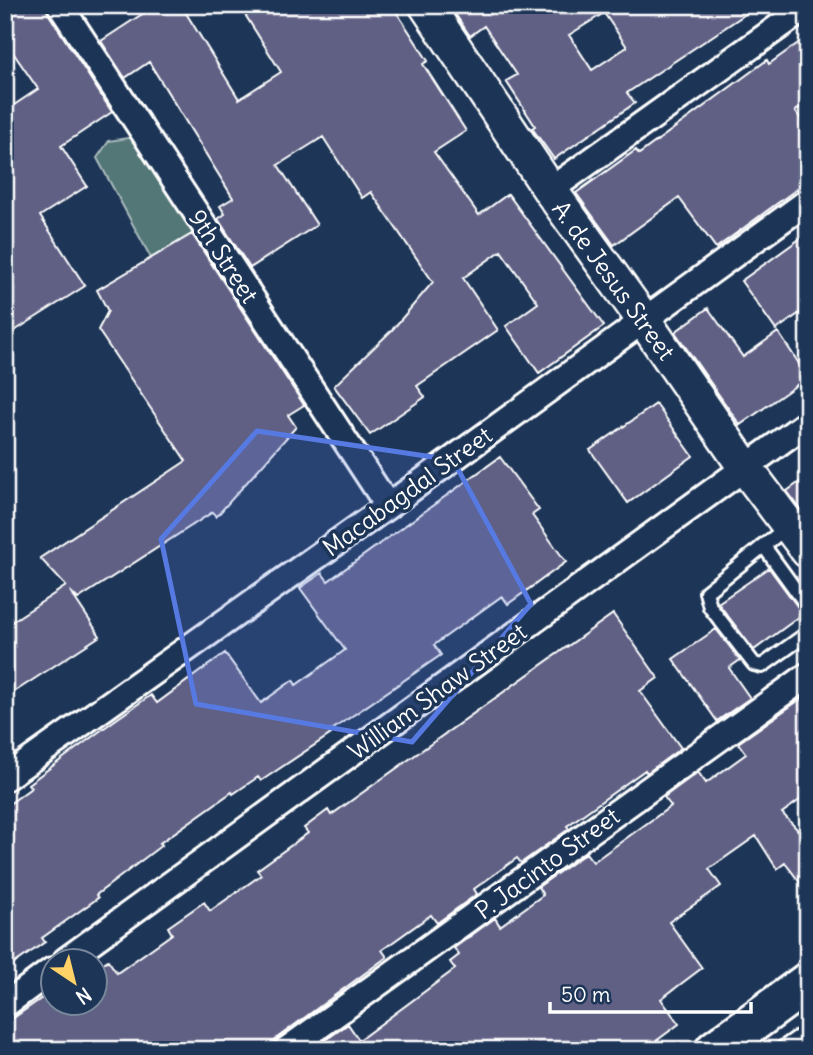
<svg xmlns="http://www.w3.org/2000/svg" width="813" height="1055" font-family="Delius,sans-serif">
	<style>
		.green { fill: #537677; stroke: #a9babb; stroke-width: 2 }
		.building { fill: #606185; stroke: #fff; stroke-width: 2; fill-rule: evenodd }
		.lines { fill: none; stroke-linecap: round; stroke-linejoin: round }
		.lane-casing { stroke: #fff; stroke-width: 18 }
		.street-casing { stroke: #fff; stroke-width: 30 }
		.secondary-casing { stroke: #fff; stroke-width: 38 }
		.highway-casing { stroke: #fff; stroke-width: 44 }
		.lane { stroke: #1d3557; stroke-width: 12 }
		.street { stroke: #1d3557; stroke-width: 24 }
		.secondary { stroke: #1d3557; stroke-width: 33 }
		.highway { stroke: #1d3557; stroke-width: 38 }
		.tram { stroke: #fff; stroke-width: 2 }
		.marked { fill: #567ae2; fill-opacity: 0.2; stroke: #567ae2; stroke-width: 5; stroke-linejoin: round }
		.labels { text-anchor: middle; dominant-baseline: central; stroke-width: 7; stroke-linejoin: round; paint-order: stroke }
		.street-label { font-size: 24px; fill: #fff; stroke: #1d3557 }
	</style>
	<rect width="100%" height="100%" fill="#1d3557"/>
	<filter id="ink" filterUnits="userSpaceOnUse"><feTurbulence type="fractalNoise" baseFrequency=".0143" numOctaves="2"/><feDisplacementMap in="SourceGraphic" scale="14" xChannelSelector="R" yChannelSelector="G"/><feConvolveMatrix kernelMatrix="1 2 1 2 8 2 1 2 1" color-interpolation-filters="sRGB"/></filter>
	<g filter="url(#ink)">
		<path class="green" d="M 134,137 L 198,230 L 151,258 L 97,158 L 109,141 Z"/>
		<path class="building" d="M 5,5 L 45,5 L 48,13 L 112,112 L 61,146 L 87,186 L 40,216 L 85,286 L 5,337 L 5,111 L 38,89 L 5,41 Z
			M 156,5 L 181,5 L 239,99 L 281,72 L 239,5 L 392,5 L 428,61 L 423,64 L 466,131 L 434,152 L 479,215 L 508,194 L 604,326 L 539,373 L 506,326 L 538,303 L 501,251 L 463,278 L 498,330 L 417,386 L 425,397 L 370,435 L 334,386 L 392,330 L 433,282 L 371,192 L 362,198 L 323,137 L 278,165 L 317,225 L 250,268 L 218,219 L 225,214 L 220,206 L 233,198 L 149,62 L 125,78 L 101,41 Z
			M 449,5 L 759,5 L 627,93 L 635,103 L 554,159 L 532,128 L 535,126 L 506,81 L 517,75 L 484,26 L 470,36 ZM 604,13 L 627,47 L 592,70 L 569,35 Z
			M 808,36 L 808,102 L 795,111 L 808,128 L 808,181 L 716,248 L 679,198 L 614,245 L 576,193 L 636,150 L 639,154 L 767,60 L 769,64 Z
			M 808,233 L 808,307 L 776,330 L 741,281 Z
			M 192,234 L 304,405 L 288,415 L 296,427 L 216,517 L 213,512 L 78,599 L 70,591 L 100,636 L 5,698 L 5,626 L 66,586 L 40,558 L 186,461 L 98,330 L 108,311 L 97,290 Z
			M 708,308 L 743,357 L 778,332 L 808,377 L 740,425 L 675,332 Z
			M 656,404 L 693,456 L 628,503 L 590,450 Z
			M 500,457 L 539,510 L 532,515 L 566,562 L 508,604 L 502,596 L 434,645 L 441,655 L 329,732 L 331,734 L 261,781 L 258,777 L 233,794 L 232,792 L 160,843 L 162,845 L 96,895 L 98,898 L 42,938 L 45,942 L 5,970 L 5,807 L 31,788 L 28,784 L 115,720 L 151,695 L 157,703 L 225,653 L 261,703 L 293,680 L 296,685 L 345,650 L 300,588 L 322,573 L 328,581 Z
			M 808,476 L 808,519 L 787,491 Z
			M 769,568 L 803,614 L 754,650 L 718,603 Z
			M 613,614 L 658,678 L 640,691 L 681,748 L 647,773 L 645,770 L 567,826 L 569,829 L 521,863 L 517,858 L 474,889 L 477,894 L 437,923 L 431,915 L 382,950 L 387,957 L 277,1038 L 271,1050 L 5,1050 L 5,1024 L 52,991 L 52,1003 L 94,1003 L 94,969 L 108,960 L 117,973 L 172,934 L 168,927 L 204,902 L 210,911 L 261,875 L 257,870 L 308,833 L 304,828 L 328,810 L 331,815 Z
			M 716,629 L 740,660 L 729,668 L 750,698 L 717,721 L 673,659 Z
			M 808,694 L 808,794 L 782,813 L 808,841 L 808,893 L 785,863 L 777,869 L 756,836 L 709,869 L 721,886 L 669,922 L 702,968 L 661,999 L 679,1024 L 644,1050 L 312,1050 L 348,1024 L 359,1040 L 455,969 L 450,962 L 459,955 L 454,948 L 495,918 L 500,926 L 543,895 L 538,887 L 586,853 L 593,862 L 671,806 L 664,797 L 698,772 L 706,783 L 746,754 L 738,743 Z"/>
		<g class="lines">
			<defs>
				<path id="lane" d="M 787,527 L 706,592 L 710,607 L 754,664 L 762,666 L 808,633
					M 763,545 L 808,607
					M 780,1050 L 808,1030"/>
				<path id="street" d="M 60,5 L 388,506
					M 550,190 L 808,6
					M 5,778 L 388,506 L 808,201
					M 66,960 L 808,422
					M 5,1005 L 52,970
					M 286,1050 L 808,675"/>
				<path id="secondary" d="M 426,5 L 550,190 L 643,319 L 744,466 L 808,551"/>
				<path id="highway" d="M 715,1050 L 808,982"/>
			</defs>
			<use href="#lane" class="lane-casing"/>
			<use href="#street" class="street-casing"/>
			<use href="#secondary" class="secondary-casing"/>
			<use href="#highway" class="highway-casing"/>
			<use href="#lane" class="lane"/>
			<use href="#street" class="street"/>
			<use href="#secondary" class="secondary"/>
			<use href="#highway" class="highway"/>
			<path class="tram" d="M 792,1050 L 808,1038"/>
		</g>
	</g>
	<path class="marked" d="M 257,431 L 453,460 L 531,604 L 412,742 L 196,704 L 161,539 Z"/>
	<g class="labels">
		<g class="street-label">
			<text transform="translate(224 256) rotate(57)">9th Street</text>
			<text transform="translate(614 280) rotate(54)">A. de Jesus Street</text>
			<text transform="translate(407 491) rotate(-36)">Macabagdal Street</text>
			<text transform="translate(437 691) rotate(-36)">William Shaw Street</text>
			<text transform="translate(547 863) rotate(-36)">P. Jacinto Street</text>
		</g>
	</g>
	<rect width="813" height="1055" fill="none" stroke="#1d3557" stroke-width="28"/>
	<rect x="14" y="14" width="785" height="1027" fill="none" stroke="#fff" stroke-width="2.5" filter="url(#ink)"/>
	<g transform="translate(74 982) rotate(145)"><circle r="33" fill="#1d3557" stroke="#77869a" stroke-width="2"/>
	<path d="M0-5L12 26L0 18L-12 26Z" fill="#ffd166"/>
	<text y="-10" font-size="19" font-weight="bold" text-anchor="middle" fill="#ffffff">N</text>
	</g>
	<path d="M550 1002v10h201v-10" fill="none" stroke="#ffffff" stroke-width="3.5"/>
	<text x="561" y="1002" font-size="21" fill="#ffffff" stroke="#1d3557" stroke-width="5" paint-order="stroke">50 m</text>
</svg>
